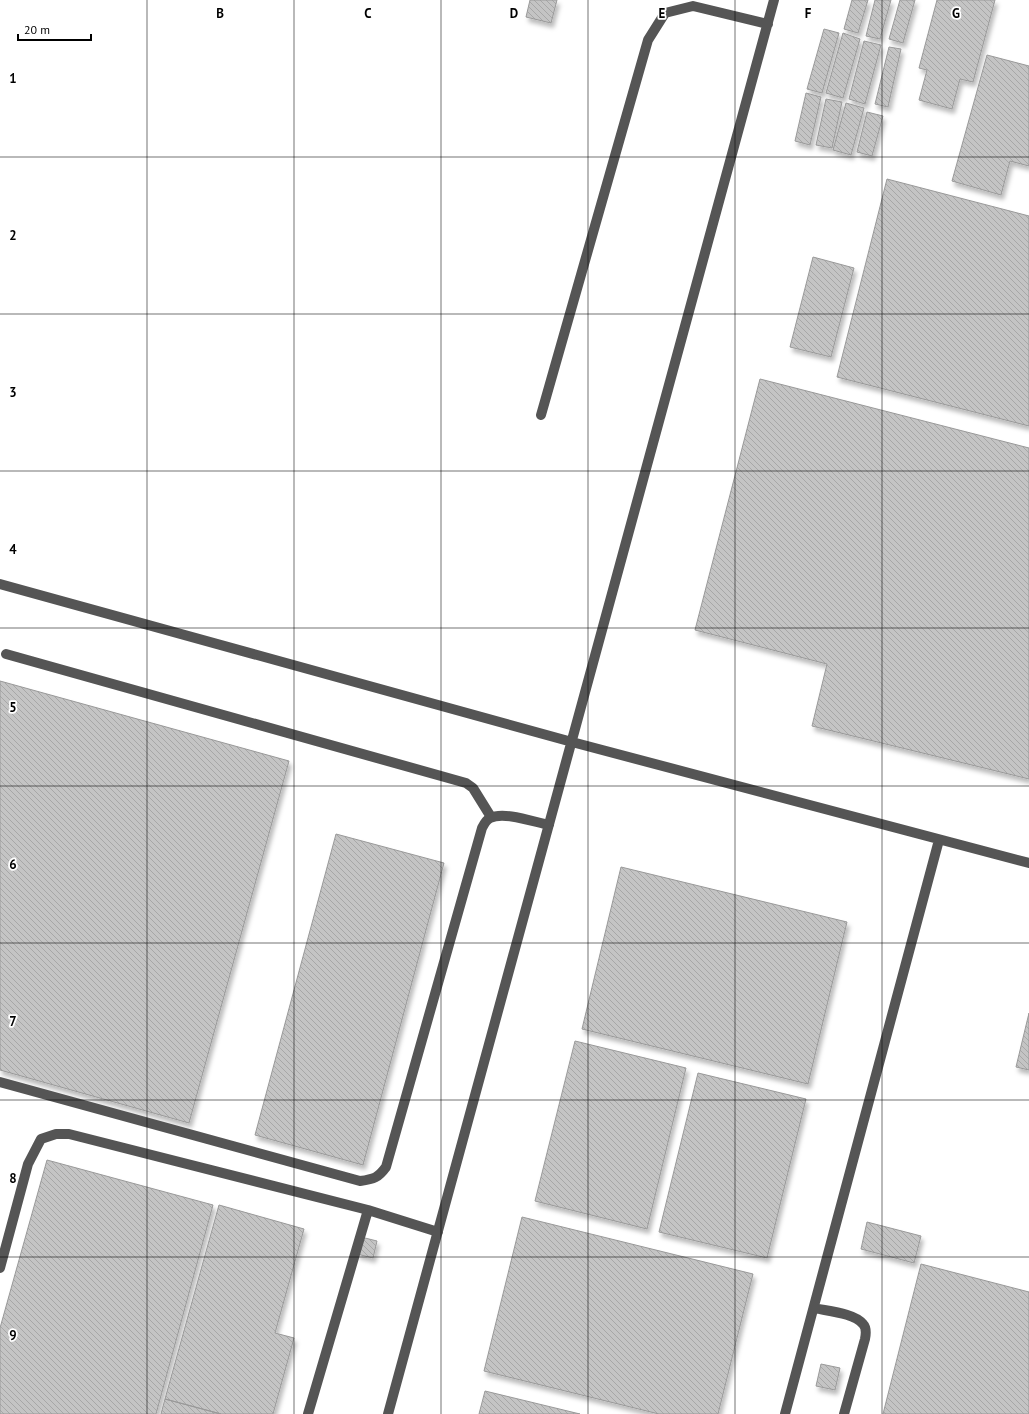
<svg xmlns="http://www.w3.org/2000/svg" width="1029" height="1414" font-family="'PT Sans',sans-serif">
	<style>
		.building { fill: url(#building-back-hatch); stroke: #999; filter: url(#shadow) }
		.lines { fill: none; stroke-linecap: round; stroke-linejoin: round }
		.minor { stroke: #555; stroke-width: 10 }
		.grid { fill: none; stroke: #000; stroke-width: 1; stroke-opacity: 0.55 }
		.grid-label { font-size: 13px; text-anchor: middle; font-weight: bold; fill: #000; stroke: #fff; stroke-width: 3.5; stroke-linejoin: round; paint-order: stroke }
	</style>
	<defs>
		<pattern id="building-back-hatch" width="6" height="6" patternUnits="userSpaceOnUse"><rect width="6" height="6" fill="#c4c4c4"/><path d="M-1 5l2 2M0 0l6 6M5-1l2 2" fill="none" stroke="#a7a7a7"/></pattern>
		<filter id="shadow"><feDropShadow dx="2.5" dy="4.5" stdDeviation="2" flood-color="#0004"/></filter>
	</defs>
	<rect width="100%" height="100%" fill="#fff"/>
	<path class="building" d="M 530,0 L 557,0 L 551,23 L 526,17 Z
		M 852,0 L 868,0 L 858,33 L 844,29 Z
		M 875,0 L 891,0 L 880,39 L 866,36 Z
		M 900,0 L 915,0 L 903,43 L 889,39 Z
		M 937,0 L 995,0 L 973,82 L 960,79 L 952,109 L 919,100 L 927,70 L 919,68 Z
		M 824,29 L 839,33 L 822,93 L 807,89 Z
		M 843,33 L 860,39 L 843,98 L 826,93 Z
		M 864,41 L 881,45 L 865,104 L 849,99 Z
		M 889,47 L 901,49 L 888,107 L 875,104 Z
		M 987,55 L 1029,66 L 1029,166 L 1010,161 L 1001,195 L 952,181 Z
		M 806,93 L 821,97 L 810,145 L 795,141 Z
		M 826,99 L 842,102 L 832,148 L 816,145 Z
		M 846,103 L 864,108 L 851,155 L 833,150 Z
		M 867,112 L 883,116 L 872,156 L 857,152 Z
		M 887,179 L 1029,216 L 1029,426 L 837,377 Z
		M 813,257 L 854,268 L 831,357 L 790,347 Z
		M 760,379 L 1029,448 L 1029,779 L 812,726 L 827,664 L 695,630 Z
		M 0,681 L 289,761 L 189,1123 L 0,1070 Z
		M 336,834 L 444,863 L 363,1165 L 255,1135 Z
		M 621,867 L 847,922 L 808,1084 L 582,1029 Z
		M 1029,1013 L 1029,1070 L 1016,1067 Z
		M 575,1041 L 686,1068 L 647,1229 L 535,1201 Z
		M 698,1073 L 806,1099 L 767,1258 L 659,1232 Z
		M 47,1160 L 213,1205 L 156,1414 L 0,1414 L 0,1328 Z
		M 219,1205 L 304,1229 L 275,1333 L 294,1338 L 273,1414 L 221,1414 L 165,1399 Z
		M 522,1217 L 753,1274 L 718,1414 L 659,1414 L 484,1371 Z
		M 867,1222 L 921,1236 L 914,1263 L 861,1249 Z
		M 361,1237 L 377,1241 L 373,1258 L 357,1254 Z
		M 921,1264 L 1029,1292 L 1029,1414 L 883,1414 Z
		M 821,1364 L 840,1368 L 835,1390 L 816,1386 Z
		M 485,1391 L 580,1414 L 479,1414 Z
		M 165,1399 L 221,1414 L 161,1414 Z"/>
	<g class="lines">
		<path class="minor" d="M 541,415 L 648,40 L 665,13 L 693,6 L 768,24
			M 0,584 L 572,742 L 1029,863
			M 6,654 L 466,783 L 473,788 L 491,817
			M 0,1082 L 360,1181 C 374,1179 378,1178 386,1167 L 482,828 C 484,824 486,820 490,818 C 504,811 534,822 549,825
			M 0,1268 L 28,1164 L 41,1139 L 56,1134 L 69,1134 L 368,1210 L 438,1232
			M 814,1308 C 827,1311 855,1313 863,1324 C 867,1328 866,1334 865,1339 L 844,1414
			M 308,1414 L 368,1210
			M 388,1414 L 774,0
			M 785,1414 L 939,840"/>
	</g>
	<path class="grid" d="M 147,0 L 147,1414M 294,0 L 294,1414M 441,0 L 441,1414M 588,0 L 588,1414M 735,0 L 735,1414M 882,0 L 882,1414M 0,157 L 1029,157M 0,314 L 1029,314M 0,471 L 1029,471M 0,628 L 1029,628M 0,786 L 1029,786M 0,943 L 1029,943M 0,1100 L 1029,1100M 0,1257 L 1029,1257"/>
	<g class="grid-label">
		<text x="220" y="18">B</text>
		<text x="368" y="18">C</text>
		<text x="514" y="18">D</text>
		<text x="662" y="18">E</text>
		<text x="808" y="18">F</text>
		<text x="956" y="18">G</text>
		<text x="13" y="83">1</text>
		<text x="13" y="240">2</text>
		<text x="13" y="397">3</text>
		<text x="13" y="554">4</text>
		<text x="13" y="712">5</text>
		<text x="13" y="869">6</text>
		<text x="13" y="1026">7</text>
		<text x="13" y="1183">8</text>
		<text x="13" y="1340">9</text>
	</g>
	<path d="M18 34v6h73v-6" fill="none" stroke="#000000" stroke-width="2"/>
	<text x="24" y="34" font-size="12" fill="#000000" stroke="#ffffff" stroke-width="3" paint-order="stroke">20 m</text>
</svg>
